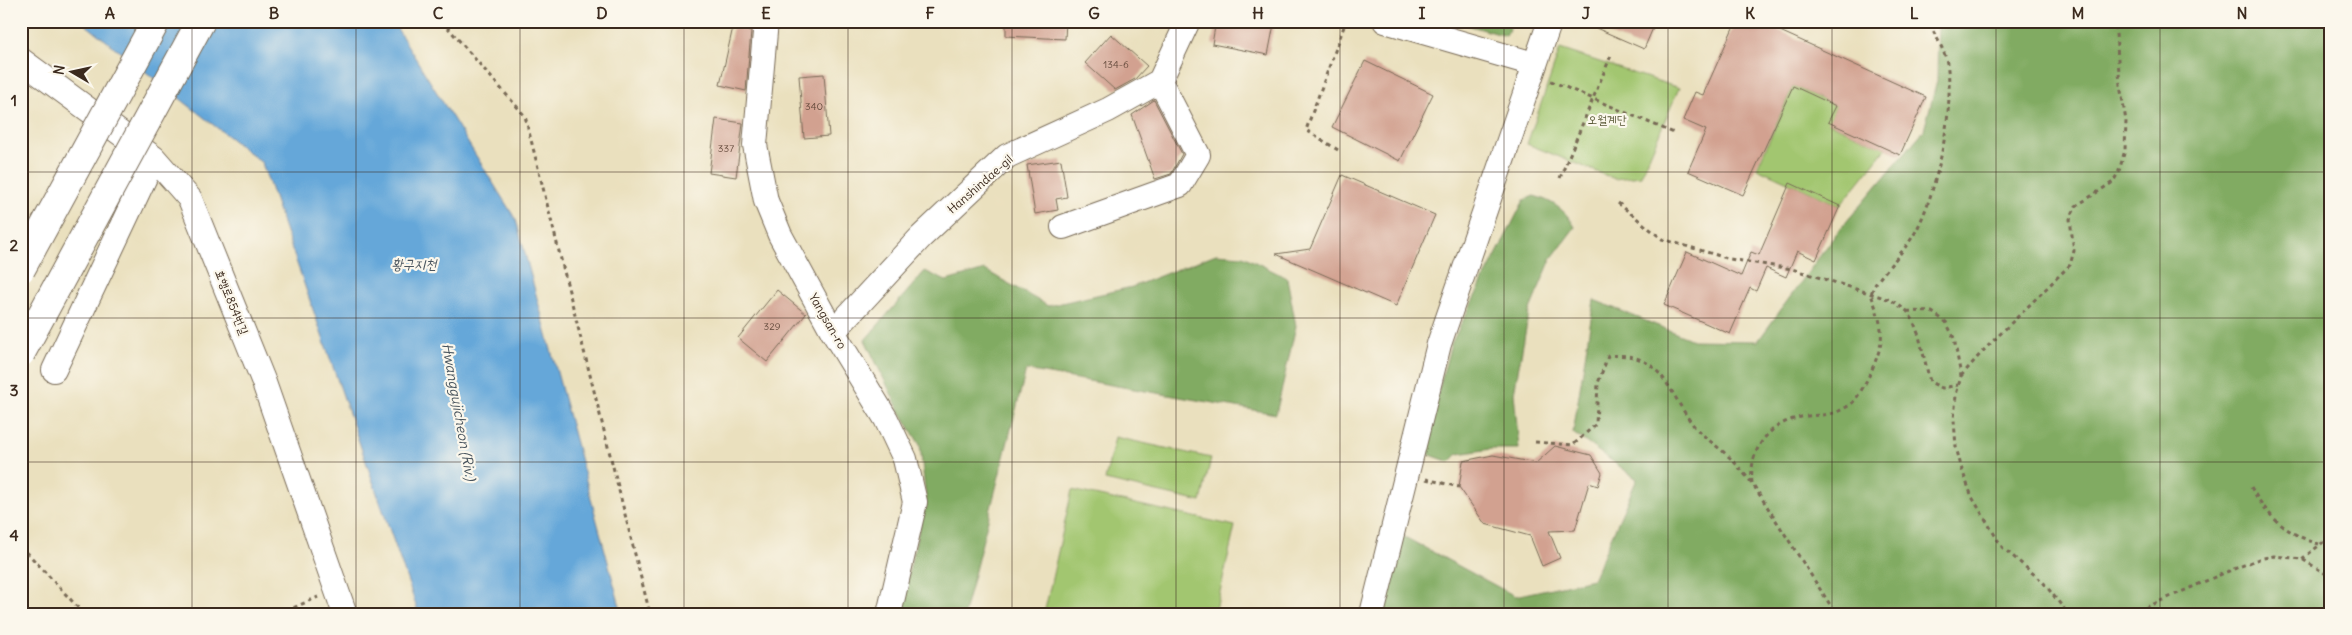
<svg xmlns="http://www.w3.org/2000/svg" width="2352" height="635" font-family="Delius,'Poor Story',sans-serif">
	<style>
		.green { fill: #a2c670; stroke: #6e7847 }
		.forest { fill: #81ab62; stroke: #5e6a40 }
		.water { fill: #65a7d9; stroke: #50687c }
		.building { fill: #d2a190 }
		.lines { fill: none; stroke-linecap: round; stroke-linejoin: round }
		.minor-casing { stroke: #786a56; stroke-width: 26 }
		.path { stroke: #786a56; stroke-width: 3; stroke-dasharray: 4 4; stroke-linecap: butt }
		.minor { stroke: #fff; stroke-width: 24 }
		.major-bridge-casing { stroke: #786a56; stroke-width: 30; stroke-linecap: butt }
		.major-bridge { stroke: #fff; stroke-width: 28 }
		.grid { fill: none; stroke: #3b2a1e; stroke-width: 1; stroke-opacity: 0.55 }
		.labels { text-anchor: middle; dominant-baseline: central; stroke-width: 4.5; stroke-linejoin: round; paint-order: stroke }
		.number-label { font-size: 10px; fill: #61483a }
		.park-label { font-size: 12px; fill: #5a5937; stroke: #fbf7ec }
		.street-label { font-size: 12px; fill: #3b2a1e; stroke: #fbf7ec }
		.water-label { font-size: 14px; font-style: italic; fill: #4a565f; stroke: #fbf7ec }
		.neatline { fill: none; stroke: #3b2a1e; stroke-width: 2 }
		.grid-label { font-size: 16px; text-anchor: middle; font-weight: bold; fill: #3b2a1e }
	</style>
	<rect width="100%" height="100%" fill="#fbf7ec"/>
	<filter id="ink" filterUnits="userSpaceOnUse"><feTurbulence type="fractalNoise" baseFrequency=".02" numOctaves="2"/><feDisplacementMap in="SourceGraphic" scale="10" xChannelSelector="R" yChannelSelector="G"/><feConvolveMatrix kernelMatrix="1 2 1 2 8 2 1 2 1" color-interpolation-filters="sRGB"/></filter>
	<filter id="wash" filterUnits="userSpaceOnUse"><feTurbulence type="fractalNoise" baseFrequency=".0096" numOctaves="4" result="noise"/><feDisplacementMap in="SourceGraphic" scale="20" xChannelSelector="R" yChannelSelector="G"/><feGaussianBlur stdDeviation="1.12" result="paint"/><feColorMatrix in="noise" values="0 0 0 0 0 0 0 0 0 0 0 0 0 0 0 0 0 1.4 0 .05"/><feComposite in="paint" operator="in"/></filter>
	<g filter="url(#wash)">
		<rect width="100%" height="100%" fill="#eae0be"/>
		<path class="green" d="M 1560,49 L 1679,88 L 1641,176 L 1615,179 L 1527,144 Z
			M 1793,86 L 1836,106 L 1829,123 L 1886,148 L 1840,206 L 1757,168 Z
			M 1115,437 L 1211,458 L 1201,502 L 1105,480 Z
			M 1072,490 L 1235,526 L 1215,614 L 1044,614 Z"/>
		<path class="forest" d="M 1453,21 L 1512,21 L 1506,36 Z
			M 1938,21 L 2331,21 L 2331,614 L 1382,614 L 1384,526 L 1515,596 L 1593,579 L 1637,479 L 1573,433 L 1594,300 L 1693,340 L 1758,341 L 1836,234 L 1924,130 L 1937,81 Z
			M 1534,196 C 1552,201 1565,209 1575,227 L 1551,259 L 1529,312 L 1514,393 L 1519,449 L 1491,449 L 1458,454 L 1450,462 L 1422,452 L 1451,344 L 1524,200 Z
			M 1216,254 L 1243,256 L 1287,278 L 1296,326 L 1276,414 L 1026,370 L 964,614 L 899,614 L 926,499 L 920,445 L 899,410 L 865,340 L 925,271 L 946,281 L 985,270 L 1048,306 L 1132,287 Z"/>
		<path class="water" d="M 81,21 L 393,22 L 516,220 L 622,614 L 419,614 L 262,163 Z"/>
		<g id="blocks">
			<path class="building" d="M 1006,21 L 1066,21 L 1065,39 L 1006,36 Z
				M 1216,21 L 1259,21 L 1274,24 L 1268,55 L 1212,44 Z
				M 1580,21 L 1656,21 L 1644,49 Z
				M 1736,21 L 1758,21 L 1926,97 L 1900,155 L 1828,122 L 1836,106 L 1793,86 L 1743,195 L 1688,171 L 1706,130 L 1683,120 L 1695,92 L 1703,95 Z
				M 733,27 L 751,31 L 746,91 L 720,85 Z
				M 1111,34 L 1147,66 L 1135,79 L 1115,90 L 1085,63 Z
				M 1365,61 L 1433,94 L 1400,161 L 1332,127 Z
				M 824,74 L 829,136 L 804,138 L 799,76 Z
				M 1154,100 L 1182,154 L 1171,174 L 1155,179 L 1132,115 Z
				M 716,119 L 743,123 L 736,177 L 709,173 Z
				M 1061,160 L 1067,197 L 1056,199 L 1058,210 L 1035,214 L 1027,165 Z
				M 1342,175 L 1435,215 L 1396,306 L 1276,254 L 1310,249 Z
				M 1790,183 L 1840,206 L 1816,260 L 1797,251 L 1786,277 L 1766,268 L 1756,291 L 1750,288 L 1730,334 L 1664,305 L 1687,252 L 1741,276 L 1751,252 L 1759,255 Z
				M 777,290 L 806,314 L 767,362 L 738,338 Z
				M 1555,446 L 1591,455 L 1602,473 L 1598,486 L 1589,483 L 1575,530 L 1549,531 L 1560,558 L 1542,566 L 1530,536 L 1485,524 L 1459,487 L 1463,461 L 1493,455 L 1536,463 Z"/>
		</g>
	</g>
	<g filter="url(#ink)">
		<use href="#blocks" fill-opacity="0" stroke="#786a56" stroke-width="1"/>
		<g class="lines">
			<defs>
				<path id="minor" d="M 766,21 L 755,145 L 766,201 L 780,235 L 833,332 L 886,419 L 905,459 L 915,502 L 889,614
					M 1385,21 L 1534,64
					M 21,60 L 154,158 L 190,199 L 263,380 L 345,614
					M 1063,227 L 1180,185 L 1198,155 L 1160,81
					M 833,332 L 921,237 L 1007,156 L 1108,110 L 1160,81 L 1188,21
					M 54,370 L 154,158
					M 1372,614 L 1439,344 L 1550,21"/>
			</defs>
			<use href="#minor" class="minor-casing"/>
			<path class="path" d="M 442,21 L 525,116 L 650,614
				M 1761,23 L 1762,21
				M 1551,81 L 1674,133
				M 1338,150 L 1306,130 L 1346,21
				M 1560,178 L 1612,53
				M 1618,203 L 1662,239 L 1730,259 L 1792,269 L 1891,300 L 1907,311 L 1913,320 L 1919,336 L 1930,382 L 1942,388 L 1958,385
				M 1907,311 L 1932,312 L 1946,322 L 1954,338 L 1961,376 L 1956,395 L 1954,420 L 1956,447 L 1962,470 L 1972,497 L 2002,547 L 2043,582 L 2068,614
				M 1961,376 L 1982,352 L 2070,265 L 2074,251 L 2070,219 L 2076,206 L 2113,182 L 2119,171 L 2125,150 L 2126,121 L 2120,85 L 2115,21
				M 1535,442 L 1573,445 L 1596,424 L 1598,383 L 1608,356 C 1662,350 1667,391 1694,426 C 1704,438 1718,446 1729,457 C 1738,465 1744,474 1752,483 L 1836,614
				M 1426,479 L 1459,487
				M 1752,483 C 1749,451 1766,426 1797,418 C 1810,414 1826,417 1839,411 C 1843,409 1851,405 1854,401 C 1864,389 1879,357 1881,342 C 1883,325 1876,309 1871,294 L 1874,286 C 1887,267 1905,251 1916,231 C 1937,192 1957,102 1946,59 C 1942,45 1934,33 1927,21
				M 2251,487 C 2267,516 2286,534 2319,544
				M 21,546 L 84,614
				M 2302,559 L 2331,536
				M 279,614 L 318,597
				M 2131,614 L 2224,573 L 2259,559 L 2274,556 L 2302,559 L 2331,577"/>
			<use href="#minor" class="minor"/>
			<defs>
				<path id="major-bridge" d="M 21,269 L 156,21
					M 21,353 L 201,21"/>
			</defs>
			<use href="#major-bridge" class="major-bridge-casing"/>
			<use href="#major-bridge" class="major-bridge"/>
		</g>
	</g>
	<path class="grid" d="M 192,21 L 192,614M 356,21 L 356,614M 520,21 L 520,614M 684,21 L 684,614M 848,21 L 848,614M 1012,21 L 1012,614M 1176,21 L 1176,614M 1340,21 L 1340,614M 1504,21 L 1504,614M 1668,21 L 1668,614M 1832,21 L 1832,614M 1996,21 L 1996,614M 2160,21 L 2160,614M 21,172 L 2331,172M 21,318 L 2331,318M 21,462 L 2331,462"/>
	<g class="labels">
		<g class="number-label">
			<text x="1116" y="64">134-6</text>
			<text x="814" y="106">340</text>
			<text x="726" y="148">337</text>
			<text x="772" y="326">329</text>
		</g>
		<g class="park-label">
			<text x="1607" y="119">오월계단</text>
		</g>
		<g class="street-label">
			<text transform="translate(980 184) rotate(-41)">Hanshindae-gil</text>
			<text transform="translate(232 302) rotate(68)">효행로854번길</text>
			<text transform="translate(828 321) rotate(60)">Yangsan-ro</text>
		</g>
		<g class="water-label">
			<text x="414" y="264">황구지천</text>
			<text transform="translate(459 412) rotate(80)">Hwanggujicheon (Riv.)</text>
		</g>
	</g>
	<rect width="2352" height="635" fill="none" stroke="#fbf7ec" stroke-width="55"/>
	<g transform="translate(72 72) rotate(279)" stroke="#fbf7ec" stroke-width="4" paint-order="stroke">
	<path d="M0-4L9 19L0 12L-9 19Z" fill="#3b2a1e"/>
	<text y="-8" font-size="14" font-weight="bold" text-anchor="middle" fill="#3b2a1e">N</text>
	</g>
	<rect x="28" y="28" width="2296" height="580" class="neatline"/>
	<g class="grid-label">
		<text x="110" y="19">A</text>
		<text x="274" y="19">B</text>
		<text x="438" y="19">C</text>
		<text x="602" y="19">D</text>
		<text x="766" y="19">E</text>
		<text x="930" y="19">F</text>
		<text x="1094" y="19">G</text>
		<text x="1258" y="19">H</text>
		<text x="1422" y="19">I</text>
		<text x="1586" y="19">J</text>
		<text x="1750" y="19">K</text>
		<text x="1914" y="19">L</text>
		<text x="2078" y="19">M</text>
		<text x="2242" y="19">N</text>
		<text x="14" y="106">1</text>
		<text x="14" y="251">2</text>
		<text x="14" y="396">3</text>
		<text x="14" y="541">4</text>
	</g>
</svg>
